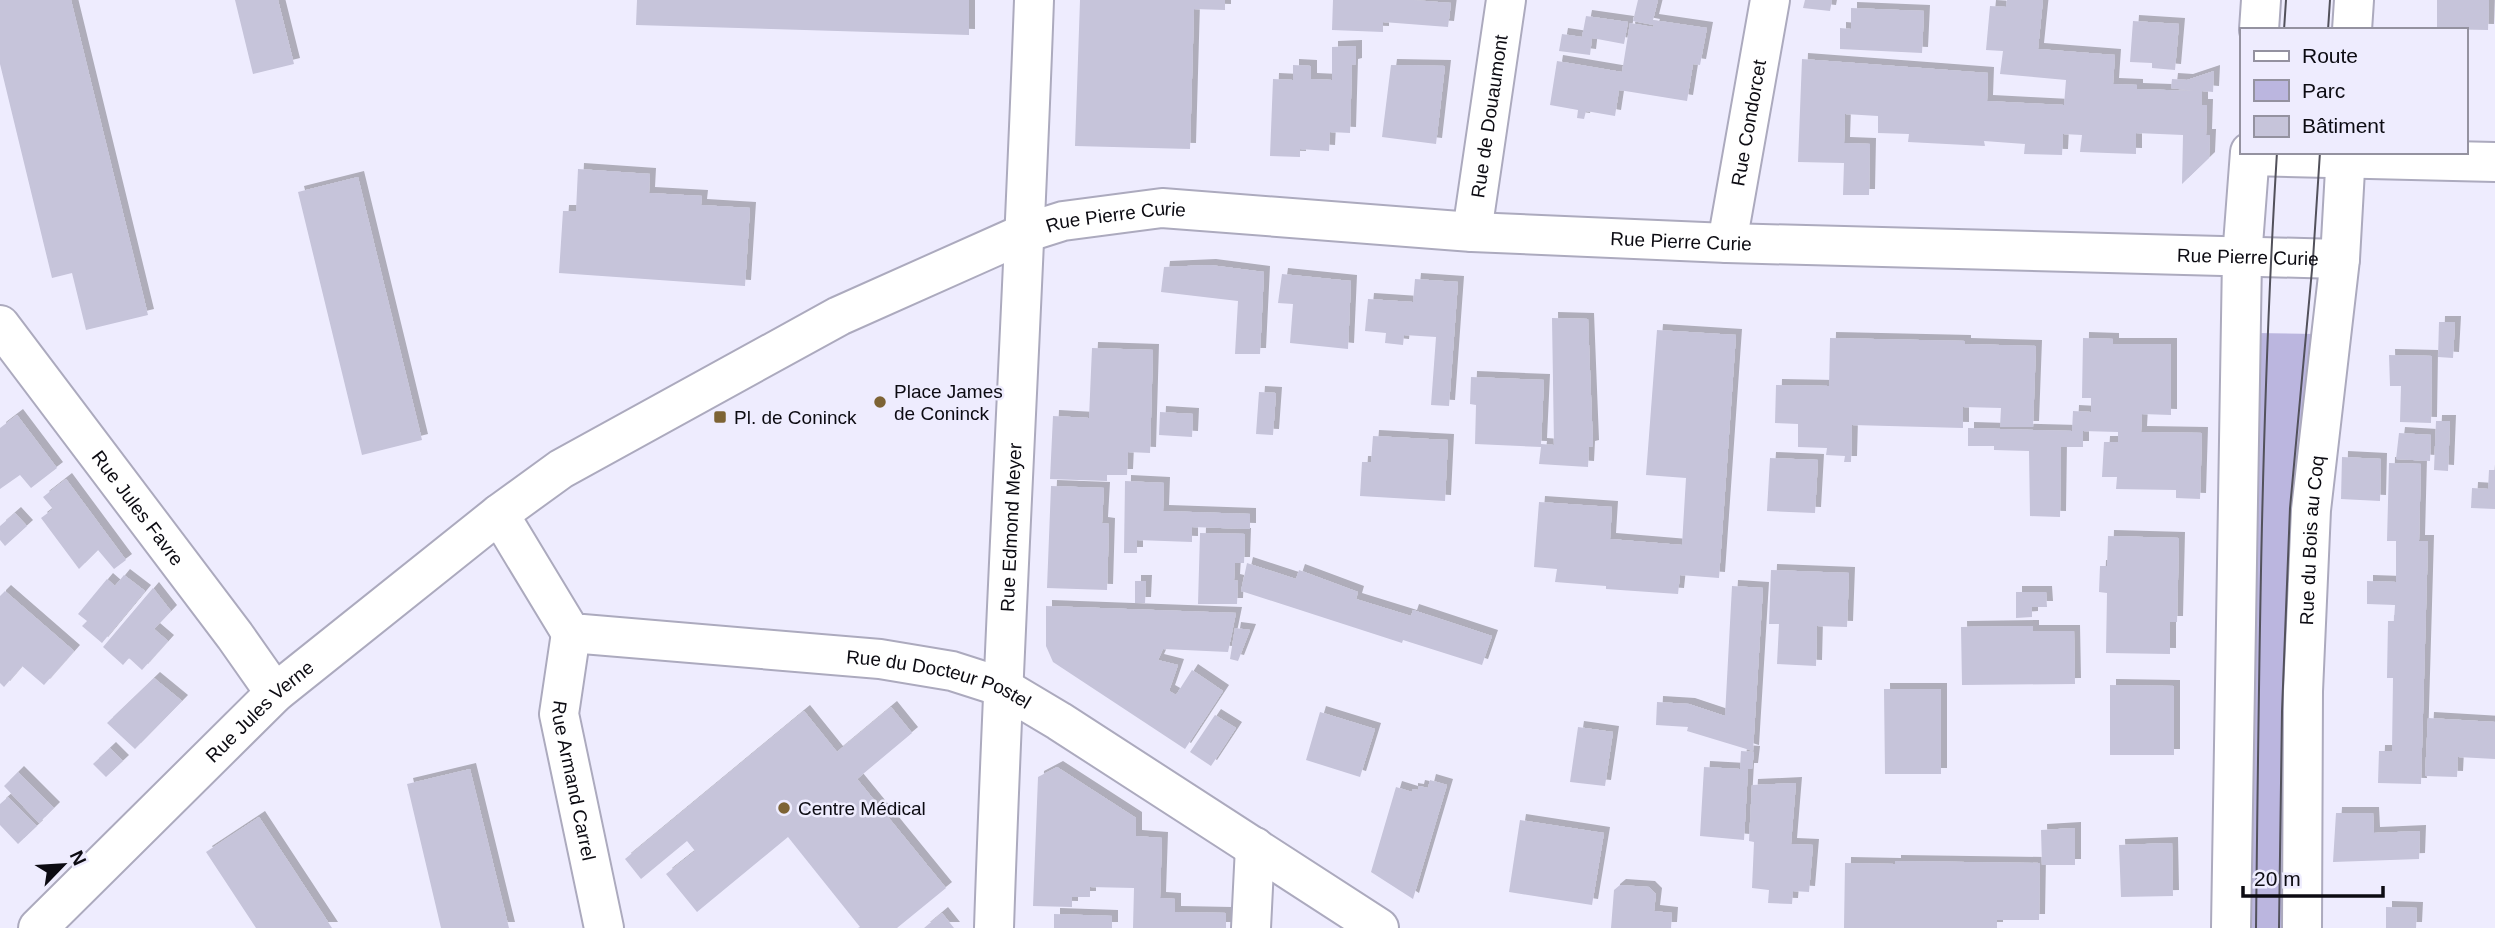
<svg xmlns="http://www.w3.org/2000/svg" width="2495" height="928" font-family="Helvetica,sans-serif">
	<style>
		.green { fill: #bbb6df }
		.building { fill: #c6c4da; filter: url(#shadow) }
		.lines { fill: none; stroke-linecap: round; stroke-linejoin: round }
		.street-casing { stroke: #acaabe; stroke-width: 42 }
		.secondary-casing { stroke: #acaabe; stroke-width: 42 }
		.street { stroke: #fff; stroke-width: 38 }
		.secondary { stroke: #fff; stroke-width: 38 }
		.tram { stroke: #52515b; stroke-width: 2 }
		.poi-dot { fill: #7d6334; stroke: #eeecfe; stroke-width: 2.5 }
		.labels { text-anchor: middle; dominant-baseline: central; stroke-width: 5; stroke-linejoin: round; paint-order: stroke }
		.street-label { font-size: 19px; fill: #0c0b12; stroke: #eeecfe }
		.poi-label { font-size: 19px; fill: #0c0b12; stroke: #eeecfe; text-anchor: start }
	</style>
	<defs>
		<filter id="shadow"><feDropShadow dx="6" dy="-6" stdDeviation="0" flood-color="#0004"/></filter>
	</defs>
	<rect width="100%" height="100%" fill="#eeecfe"/>
	<path class="green" d="M 2255,333 L 2317,334 L 2289,928 L 2246,928 Z"/>
	<path class="building" d="M 0,0 L 71,0 L 148,315 L 86,330 L 72,273 L 52,278 L 0,64 Z
		M 235,0 L 278,0 L 294,64 L 253,74 Z
		M 637,0 L 969,0 L 969,35 L 636,25 Z
		M 1080,0 L 1225,0 L 1225,10 L 1194,9 L 1190,149 L 1075,146 Z
		M 1333,0 L 1413,0 L 1451,3 L 1448,27 L 1383,22 L 1383,32 L 1332,30 Z
		M 1638,0 L 1658,0 L 1653,20 L 1707,28 L 1700,65 L 1693,64 L 1687,101 L 1619,90 L 1615,116 L 1586,111 L 1584,119 L 1577,118 L 1578,110 L 1550,105 L 1557,61 L 1622,72 L 1630,23 L 1653,27 L 1654,25 L 1633,21 Z
		M 1805,0 L 1832,0 L 1830,11 L 1803,8 Z
		M 2007,0 L 2043,0 L 2038,49 L 2115,55 L 2113,84 L 2137,85 L 2137,89 L 2194,91 L 2171,88 L 2172,79 L 2187,80 L 2214,71 L 2213,92 L 2202,91 L 2202,105 L 2207,105 L 2206,135 L 2210,135 L 2209,158 L 2182,184 L 2183,135 L 2136,133 L 2136,154 L 2080,152 L 2082,135 L 2063,134 L 2062,155 L 2024,154 L 2025,144 L 1984,141 L 1985,146 L 1908,142 L 1909,134 L 1878,133 L 1878,116 L 1845,114 L 1844,143 L 1870,144 L 1869,195 L 1843,195 L 1844,163 L 1798,162 L 1802,59 L 1988,73 L 1987,101 L 2064,105 L 2066,80 L 2000,74 L 2003,51 L 1986,50 L 1990,6 L 2006,7 Z
		M 2437,0 L 2489,0 L 2488,30 L 2437,29 Z
		M 1851,8 L 1924,11 L 1922,53 L 1840,49 L 1840,28 L 1851,29 Z
		M 1586,16 L 1628,22 L 1624,44 L 1592,38 L 1590,55 L 1559,51 L 1562,34 L 1582,37 Z
		M 2133,21 L 2179,24 L 2175,70 L 2152,68 L 2152,63 L 2130,62 Z
		M 1356,46 L 1356,64 L 1352,65 L 1350,133 L 1330,132 L 1329,151 L 1300,149 L 1300,157 L 1270,156 L 1273,79 L 1293,80 L 1293,65 L 1311,66 L 1311,79 L 1332,80 L 1332,47 Z
		M 1391,65 L 1445,66 L 1436,144 L 1382,137 Z
		M 578,169 L 650,174 L 649,193 L 702,196 L 701,205 L 750,208 L 745,286 L 559,273 L 563,211 L 576,211 Z
		M 358,177 L 422,440 L 362,455 L 298,192 Z
		M 1210,265 L 1264,272 L 1260,354 L 1235,354 L 1238,301 L 1161,292 L 1164,267 Z
		M 1282,274 L 1351,281 L 1348,349 L 1290,343 L 1293,304 L 1278,303 Z
		M 1415,279 L 1458,282 L 1449,406 L 1431,405 L 1436,337 L 1404,335 L 1403,345 L 1385,343 L 1386,333 L 1365,331 L 1368,299 L 1413,302 Z
		M 1552,318 L 1588,319 L 1593,446 L 1589,447 L 1588,467 L 1539,464 L 1541,447 L 1475,444 L 1476,405 L 1470,404 L 1471,377 L 1544,380 L 1541,444 L 1554,445 Z
		M 2439,322 L 2455,322 L 2453,358 L 2438,357 Z
		M 1657,330 L 1736,335 L 1719,578 L 1680,575 L 1678,594 L 1606,589 L 1606,586 L 1555,582 L 1557,569 L 1534,567 L 1539,502 L 1612,507 L 1610,539 L 1682,545 L 1686,478 L 1646,475 Z
		M 1830,338 L 1965,341 L 1965,344 L 2036,346 L 2033,427 L 2000,427 L 2001,408 L 1963,407 L 1963,428 L 1852,425 L 1851,462 L 1844,462 L 1845,456 L 1826,455 L 1827,448 L 1798,447 L 1798,424 L 1775,423 L 1776,385 L 1829,386 Z
		M 2083,338 L 2113,339 L 2113,344 L 2171,344 L 2171,415 L 2142,414 L 2141,432 L 2202,433 L 2200,499 L 2176,498 L 2176,490 L 2116,489 L 2117,477 L 2102,477 L 2104,442 L 2118,442 L 2118,432 L 2083,431 L 2083,447 L 2061,447 L 2060,517 L 2030,516 L 2029,451 L 1994,450 L 1994,446 L 1968,446 L 1968,428 L 2072,431 L 2073,411 L 2091,412 L 2091,398 L 2082,398 Z
		M 1092,348 L 1153,350 L 1150,453 L 1128,452 L 1127,475 L 1107,475 L 1107,481 L 1050,479 L 1053,416 L 1089,418 Z
		M 2389,355 L 2432,356 L 2431,423 L 2400,422 L 2401,386 L 2390,386 Z
		M 1259,392 L 1276,393 L 1273,435 L 1256,434 Z
		M 1160,412 L 1193,414 L 1192,437 L 1159,435 Z
		M 17,415 L 57,468 L 31,488 L 20,475 L 0,489 L 0,428 Z
		M 2436,421 L 2450,421 L 2448,471 L 2434,470 Z
		M 2399,433 L 2431,435 L 2430,461 L 2396,459 Z
		M 1373,436 L 1448,440 L 1445,501 L 1360,496 L 1362,462 L 1371,462 Z
		M 2342,457 L 2381,459 L 2380,501 L 2341,499 Z
		M 1770,458 L 1818,460 L 1815,513 L 1767,511 Z
		M 2389,463 L 2421,464 L 2419,541 L 2428,541 L 2421,784 L 2378,783 L 2379,751 L 2392,751 L 2393,678 L 2387,678 L 2388,621 L 2394,621 L 2395,605 L 2367,604 L 2367,581 L 2396,582 L 2396,541 L 2387,541 Z
		M 2489,470 L 2495,470 L 2495,509 L 2471,508 L 2472,488 L 2488,489 Z
		M 66,479 L 126,560 L 114,569 L 98,550 L 79,569 L 41,518 L 53,509 L 43,497 Z
		M 1125,481 L 1164,483 L 1163,511 L 1250,514 L 1250,529 L 1192,527 L 1192,542 L 1137,540 L 1137,553 L 1124,553 Z
		M 1051,486 L 1104,488 L 1102,523 L 1109,524 L 1107,590 L 1047,588 Z
		M 15,513 L 27,526 L 5,546 L 0,540 L 0,526 Z
		M 1200,533 L 1245,534 L 1244,563 L 1235,563 L 1234,580 L 1238,581 L 1237,604 L 1198,604 Z
		M 2108,536 L 2179,538 L 2177,622 L 2170,622 L 2170,654 L 2106,653 L 2107,593 L 2099,592 L 2100,566 L 2107,566 Z
		M 1247,563 L 1296,579 L 1299,570 L 1358,592 L 1356,599 L 1411,616 L 1413,610 L 1492,636 L 1482,665 L 1403,640 L 1402,643 L 1241,591 Z
		M 1771,570 L 1849,573 L 1847,627 L 1817,626 L 1816,666 L 1777,664 L 1779,624 L 1769,624 Z
		M 124,575 L 145,591 L 102,643 L 82,626 L 87,621 L 78,614 L 107,579 L 115,586 Z
		M 1135,581 L 1146,581 L 1145,603 L 1135,603 Z
		M 1732,586 L 1763,588 L 1753,751 L 1687,731 L 1688,727 L 1656,725 L 1657,702 L 1689,704 L 1725,716 Z
		M 153,588 L 171,611 L 154,629 L 168,641 L 142,670 L 129,658 L 123,665 L 103,647 Z
		M 5,591 L 74,651 L 44,685 L 22,666 L 4,687 L 0,683 L 0,596 Z
		M 2016,592 L 2046,592 L 2047,607 L 2032,607 L 2032,617 L 2016,618 Z
		M 1046,606 L 1236,613 L 1228,652 L 1163,649 L 1158,660 L 1178,665 L 1169,691 L 1176,695 L 1192,670 L 1223,691 L 1185,749 L 1053,662 L 1046,646 Z
		M 2033,626 L 2033,631 L 2074,631 L 2075,684 L 1962,685 L 1961,627 Z
		M 1235,628 L 1250,630 L 1238,661 L 1230,659 Z
		M 154,678 L 182,701 L 135,749 L 107,723 Z
		M 2110,685 L 2174,686 L 2174,755 L 2110,755 Z
		M 1884,689 L 1941,689 L 1941,774 L 1885,774 Z
		M 891,707 L 912,733 L 857,779 L 946,888 L 897,928 L 858,928 L 860,927 L 788,837 L 697,912 L 666,874 L 695,851 L 687,841 L 641,879 L 625,859 L 804,711 L 837,752 Z
		M 1320,712 L 1375,729 L 1360,777 L 1306,760 Z
		M 1215,715 L 1236,728 L 1211,766 L 1190,752 Z
		M 2428,718 L 2495,722 L 2495,759 L 2458,757 L 2457,777 L 2425,776 Z
		M 1578,727 L 1613,732 L 1605,786 L 1570,782 Z
		M 110,748 L 123,761 L 106,777 L 93,764 Z
		M 1741,751 L 1754,752 L 1752,769 L 1748,769 L 1744,840 L 1700,836 L 1704,767 L 1740,769 Z
		M 1057,767 L 1136,818 L 1136,836 L 1162,838 L 1160,898 L 1175,899 L 1175,912 L 1226,913 L 1226,928 L 1133,928 L 1134,888 L 1090,887 L 1090,897 L 1072,897 L 1072,907 L 1033,906 L 1038,777 Z
		M 470,769 L 509,928 L 441,928 L 407,784 Z
		M 18,772 L 54,808 L 39,823 L 4,786 Z
		M 1430,780 L 1447,785 L 1413,899 L 1371,872 L 1396,787 L 1412,792 L 1412,789 L 1418,790 L 1419,786 L 1428,788 Z
		M 1796,783 L 1791,844 L 1813,845 L 1809,892 L 1793,891 L 1792,904 L 1768,903 L 1769,890 L 1752,888 L 1754,842 L 1749,841 L 1752,785 Z
		M 8,797 L 37,826 L 18,844 L 0,825 L 0,804 Z
		M 2336,813 L 2373,813 L 2374,833 L 2420,831 L 2419,859 L 2333,862 Z
		M 259,817 L 332,928 L 256,928 L 206,852 Z
		M 1520,820 L 1604,833 L 1592,905 L 1509,892 Z
		M 2075,828 L 2075,865 L 2042,865 L 2041,830 Z
		M 2172,843 L 2173,896 L 2121,897 L 2119,845 Z
		M 1895,861 L 2040,863 L 2039,920 L 1997,920 L 1997,928 L 1844,928 L 1845,863 L 1895,864 Z
		M 1620,885 L 1649,887 L 1656,894 L 1654,911 L 1672,913 L 1671,928 L 1611,928 L 1614,890 Z
		M 2386,907 L 2417,908 L 2416,928 L 2386,928 Z
		M 942,913 L 954,928 L 924,928 Z
		M 1054,914 L 1112,916 L 1112,928 L 1054,928 Z"/>
	<g class="lines">
		<defs>
			<g id="street">
				<path id="s1" d="M 1472,232 L 1506,0"/>
				<path id="s2" d="M 1727,243 L 1770,0"/>
				<path id="s3" d="M 0,325 L 235,636 L 275,693"/>
				<path id="s4" d="M 499,514 L 571,633 L 880,659 L 952,671 L 1002,687 L 1059,721 L 1379,928"/>
				<path id="s5" d="M 571,633 L 559,714 L 604,928"/>
				<path id="s6" d="M 38,928 L 275,693 L 499,514 L 561,469 L 839,316 L 1025,233 L 1063,221 L 1162,208 L 1472,232 L 1727,243 L 2340,259"/>
				<path id="s7" d="M 994,928 C 1004,619 1023,309 1034,0"/>
				<path d="M 1251,928 L 1255,847"/>
			</g>
			<g id="secondary">
				<path d="M 2259,30 L 2261,0"/>
				<path d="M 2352,30 L 2354,0"/>
				<path d="M 2250,156 L 2495,162"/>
				<path d="M 2231,928 L 2242,258 L 2250,152"/>
				<path id="s8" d="M 2302,928 L 2303,691 L 2311,510 L 2340,259 L 2346,152"/>
			</g>
		</defs>
		<use href="#street" class="street-casing"/>
		<use href="#secondary" class="secondary-casing"/>
		<use href="#street" class="street"/>
		<use href="#secondary" class="secondary"/>
		<path class="tram" d="M 2284,30 L 2286,0
			M 2328,30 L 2330,0
			M 2256,928 C 2259,669 2261,411 2277,152
			M 2279,928 L 2282,711 L 2290,508 L 2313,259 L 2320,152"/>
	</g>
	<g class="poi-dot">
		<circle cx="880" cy="402" r="7"/>
		<rect x="713" y="410" width="14" height="14" rx="3.5"/>
		<circle cx="784" cy="808" r="7"/>
	</g>
	<g class="labels">
		<g class="street-label">
			<text stroke="none"><textPath href="#s1" startOffset="117">Rue de Douaumont</textPath></text>
			<text stroke="none"><textPath href="#s2" startOffset="122">Rue Condorcet</textPath></text>
			<text stroke="none"><textPath href="#s6" startOffset="1311">Rue Pierre Curie</textPath></text>
			<text stroke="none"><textPath href="#s6" startOffset="1878">Rue Pierre Curie</textPath></text>
			<text stroke="none"><textPath href="#s6" startOffset="2445">Rue Pierre Curie</textPath></text>
			<text stroke="none"><textPath href="#s3" startOffset="229">Rue Jules Favre</textPath></text>
			<text stroke="none"><textPath href="#s7" startOffset="401">Rue Edmond Meyer</textPath></text>
			<text stroke="none"><textPath href="#s8" startOffset="388">Rue du Bois au Coq</textPath></text>
			<text stroke="none"><textPath href="#s4" startOffset="511">Rue du Docteur Postel</textPath></text>
			<text stroke="none"><textPath href="#s6" startOffset="310">Rue Jules Verne</textPath></text>
			<text stroke="none"><textPath href="#s5" startOffset="150">Rue Armand Carrel</textPath></text>
		</g>
		<g class="poi-label">
			<text x="894" y="391">Place James<tspan x="894" dy="22">de Coninck</tspan></text>
			<text x="734" y="417">Pl. de Coninck</text>
			<text x="798" y="808">Centre Médical</text>
		</g>
	</g>
	<rect x="2240" y="28" width="228" height="126" fill="#eeecfe" stroke="#9492a0" stroke-width="2"/>
	<rect x="2254" y="51" width="35" height="10" fill="#ffffff" stroke="#9492a0" stroke-width="2"/>
	<text x="2302" y="63" font-size="21" fill="#0c0b12">Route</text>
	<rect x="2254" y="80" width="35" height="21" fill="#bbb6df" stroke="#9492a0" stroke-width="2"/>
	<text x="2302" y="98" font-size="21" fill="#0c0b12">Parc</text>
	<rect x="2254" y="116" width="35" height="21" fill="#c6c4da" stroke="#9492a0" stroke-width="2"/>
	<text x="2302" y="133" font-size="21" fill="#0c0b12">Bâtiment</text>
	<g transform="translate(63 865) rotate(65)" stroke="#eeecfe" stroke-width="5" paint-order="stroke">
	<path d="M0-5L12 26L0 18L-12 26Z" fill="#0c0b12"/>
	<text y="-10" font-size="19" font-weight="bold" text-anchor="middle" fill="#0c0b12">N</text>
	</g>
	<path d="M2243 886v10h140v-10" fill="none" stroke="#0c0b12" stroke-width="3.5"/>
	<text x="2254" y="886" font-size="21" fill="#0c0b12" stroke="#eeecfe" stroke-width="5" paint-order="stroke">20 m</text>
</svg>
